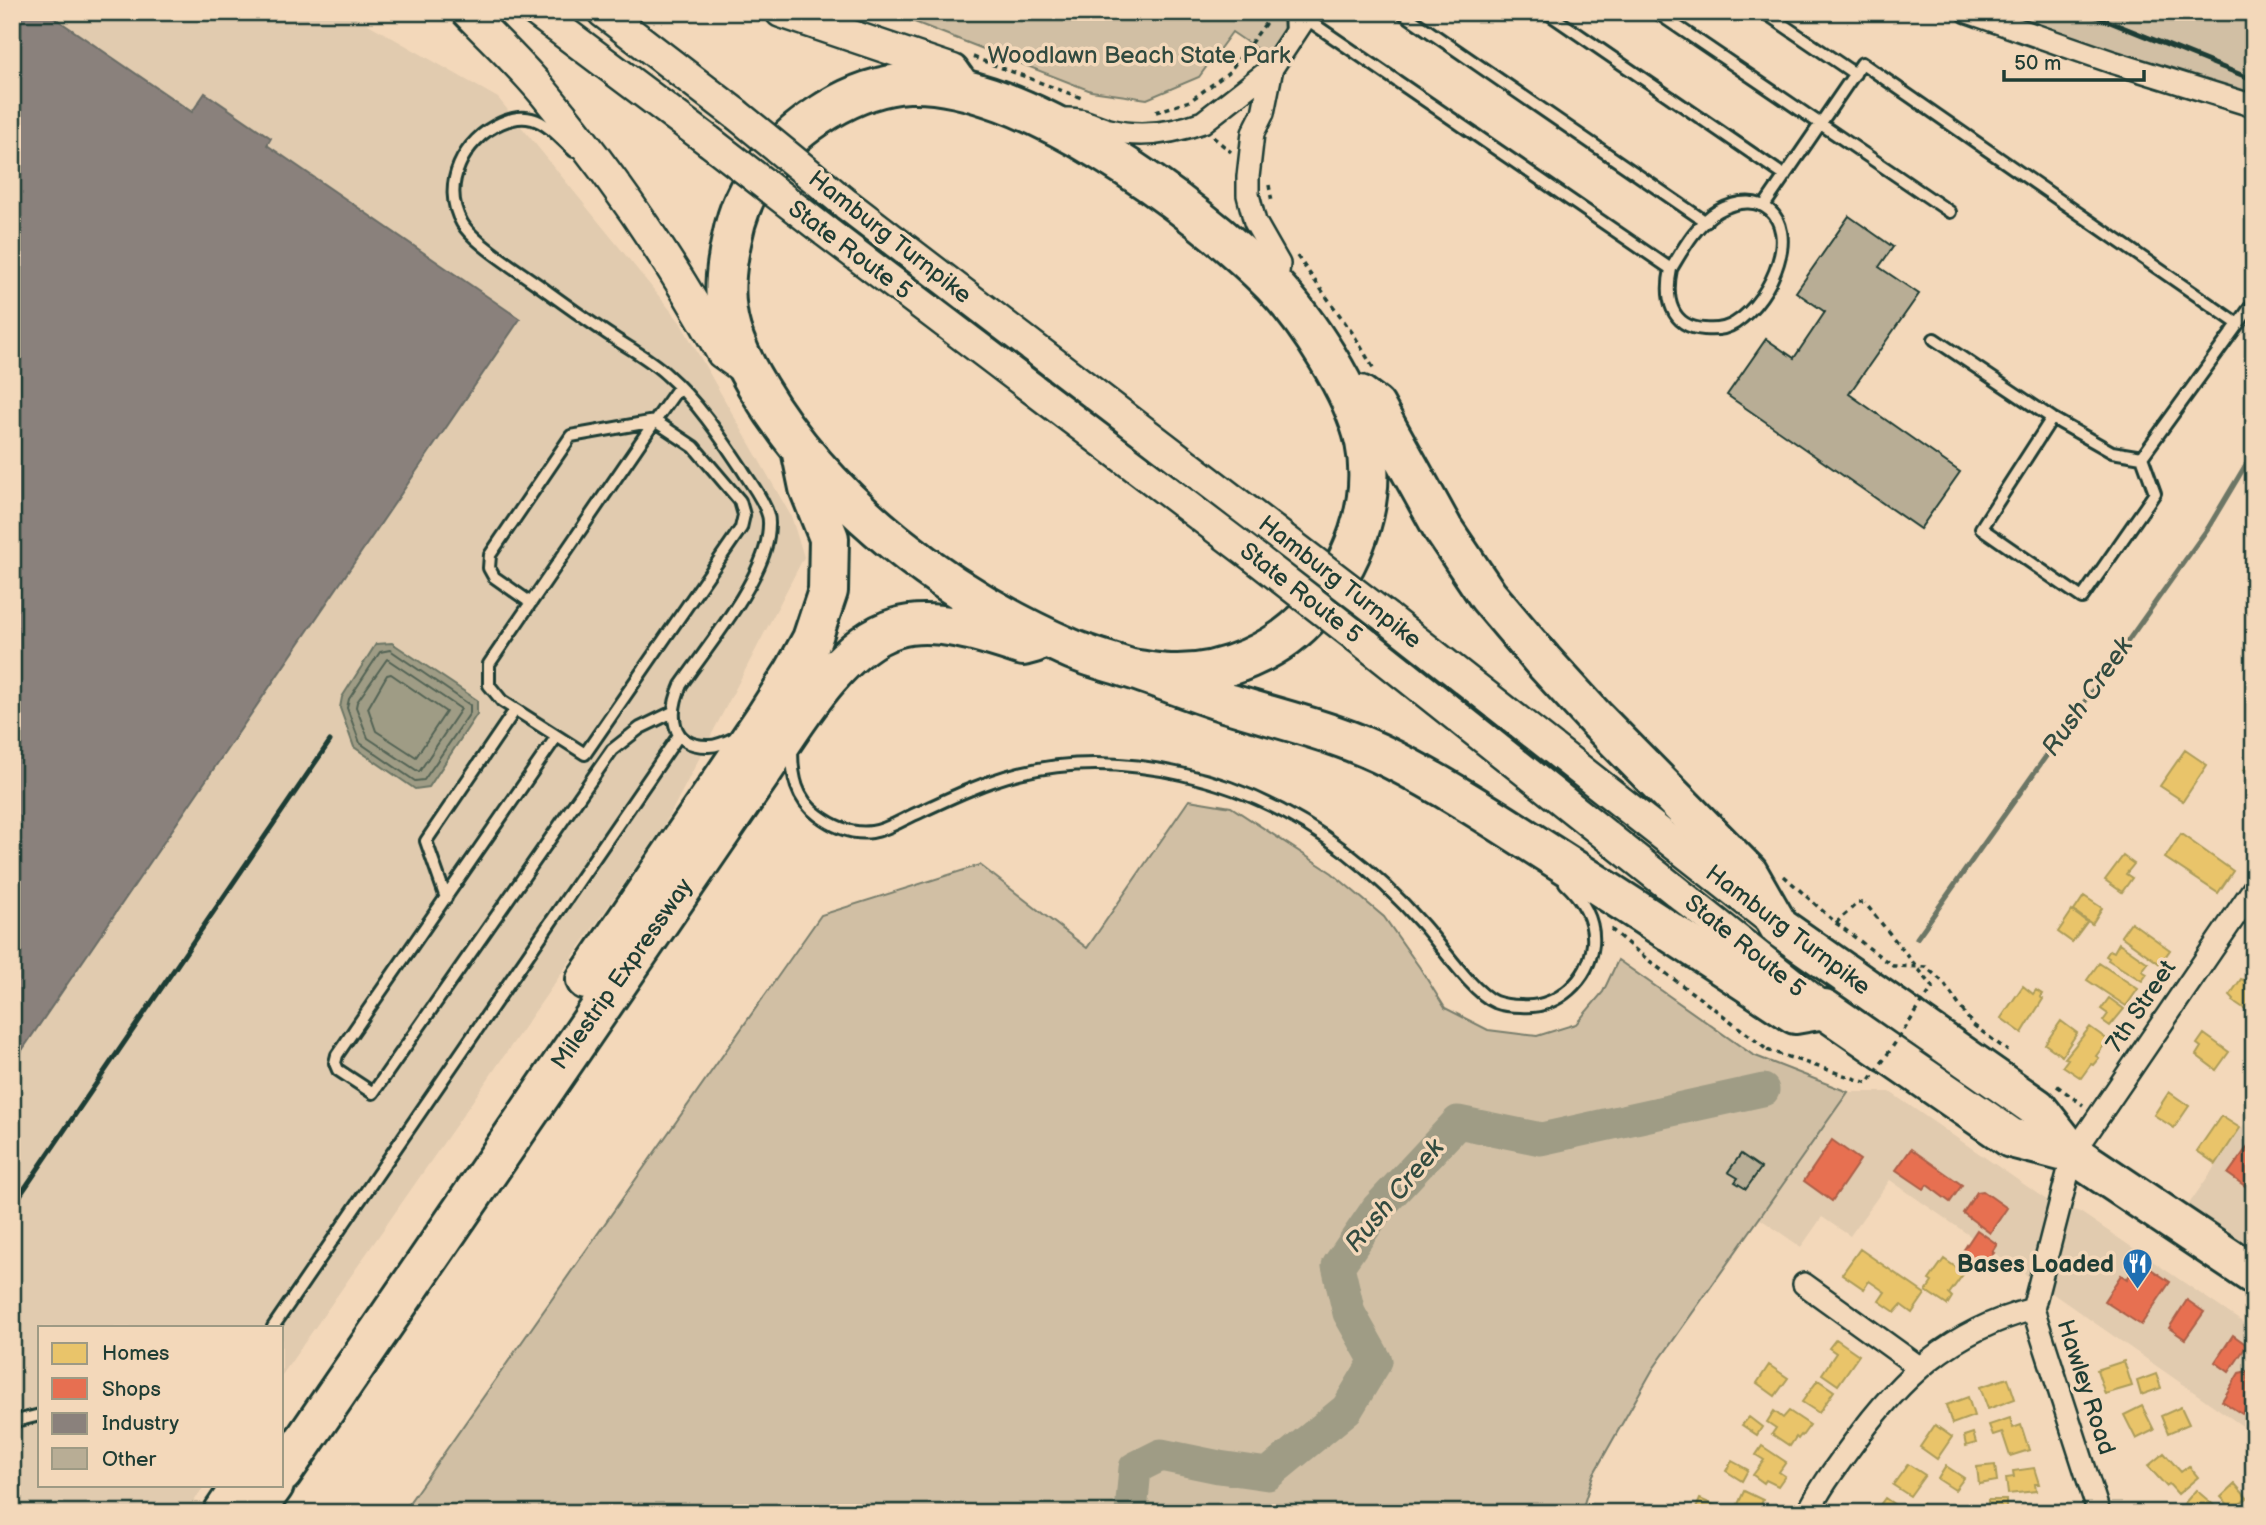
<svg xmlns="http://www.w3.org/2000/svg" width="2266" height="1525" font-family="'Balsamiq Sans',sans-serif">
	<style>
		.built { fill: #e1cbaf }
		.green { fill: #d1bfa4; stroke: #787e6c; stroke-width: 2 }
		.water { fill: #9f9c85; stroke: #6c7665; stroke-width: 2 }
		.homes { fill: #e9c46a; stroke: #ac9c5a; stroke-width: 2 }
		.shops { fill: #e76f51; stroke: #ab6048; stroke-width: 2 }
		.industry { fill: #8a817c; stroke: #6a6d66; stroke-width: 2 }
		.lines { fill: none; stroke-linecap: round; stroke-linejoin: round }
		.shore { stroke: #526354; stroke-width: 2 }
		.stream { stroke: #6c7665; stroke-width: 5 }
		.river { stroke: #9f9c85; stroke-width: 33 }
		.building { fill: #b8ad95; stroke: #1f3d34; stroke-width: 2 }
		.lane-casing { stroke: #1f3d34; stroke-width: 16 }
		.street-casing { stroke: #1f3d34; stroke-width: 26 }
		.secondary-casing { stroke: #1f3d34; stroke-width: 35 }
		.highway-casing { stroke: #1f3d34; stroke-width: 44 }
		.path { stroke: #1f3d34; stroke-width: 3.5; stroke-dasharray: 5 5; stroke-linecap: butt }
		.lane { stroke: #f3d8ba; stroke-width: 10 }
		.street { stroke: #f3d8ba; stroke-width: 21 }
		.secondary { stroke: #f3d8ba; stroke-width: 30 }
		.highway { stroke: #f3d8ba; stroke-width: 38 }
		.rail { stroke: #1f3d34; stroke-width: 5 }
		.secondary-bridge-casing { stroke: #1f3d34; stroke-width: 35; stroke-linecap: butt }
		.path-bridge { stroke: #1f3d34; stroke-width: 3.5; stroke-dasharray: 5 5; stroke-linecap: butt }
		.secondary-bridge { stroke: #f3d8ba; stroke-width: 30 }
		.labels { text-anchor: middle; dominant-baseline: central; stroke-width: 7; stroke-linejoin: round; paint-order: stroke }
		.park-label { font-size: 24px; fill: #314a3f; stroke: #f3d8ba }
		.street-label { font-size: 24px; fill: #1f3d34; stroke: #f3d8ba }
		.poi-label { font-size: 24px; font-weight: bold; fill: #1f3d34; stroke: #f3d8ba; text-anchor: end }
		.water-label { font-size: 26px; font-style: italic; fill: #324b40; stroke: #f3d8ba }
	</style>
	<rect width="100%" height="100%" fill="#f3d8ba"/>
	<filter id="ink" filterUnits="userSpaceOnUse"><feTurbulence type="fractalNoise" baseFrequency=".0143" numOctaves="2"/><feDisplacementMap in="SourceGraphic" scale="14" xChannelSelector="R" yChannelSelector="G"/><feConvolveMatrix kernelMatrix="1 2 1 2 8 2 1 2 1" color-interpolation-filters="sRGB"/></filter>
	<g filter="url(#ink)">
		<path class="built" d="M 12,12 L 347,12 L 498,98 L 680,322 L 791,516 L 804,557 L 664,826 L 282,1375 L 282,1327 L 40,1327 L 40,1485 L 205,1485 L 186,1513 L 12,1513 Z
			M 1848,1092 L 1890,1092 L 2051,1203 L 2080,1212 L 2254,1330 L 2254,1434 L 1890,1180 L 1850,1236 L 1822,1217 L 1801,1247 L 1759,1218 Z
			M 2254,1110 L 2254,1268 L 2180,1217 Z"/>
		<path class="green" d="M 889,12 L 1320,12 L 1282,66 L 1232,32 L 1199,77 L 1147,99 L 1091,91 Z
			M 1953,12 L 2254,12 L 2254,113 L 2124,76 Z
			M 1189,800 L 1231,807 L 1332,873 L 1384,917 L 1420,968 L 1445,1008 L 1488,1030 L 1537,1036 L 1576,1024 L 1603,992 L 1618,960 L 1753,1055 L 1848,1092 L 1653,1369 L 1593,1475 L 1581,1513 L 402,1513 L 821,915 L 980,865 L 1087,948 Z"/>
		<path class="water" d="M 392,643 L 477,700 L 477,714 L 429,787 L 415,789 L 354,747 L 340,708 L 342,697 L 376,644 Z"/>
		<path class="homes" d="M 2185,750 L 2207,765 L 2183,801 L 2160,786 Z
			M 2254,757 L 2254,777 L 2244,770 Z
			M 2181,834 L 2233,871 L 2218,893 L 2165,858 Z
			M 2123,856 L 2134,864 L 2126,874 L 2132,878 L 2122,892 L 2105,880 Z
			M 2084,896 L 2102,908 L 2092,924 L 2074,911 Z
			M 2072,911 L 2087,922 L 2072,942 L 2058,932 Z
			M 2131,922 L 2170,950 L 2160,964 L 2121,936 Z
			M 2119,943 L 2148,963 L 2142,971 L 2147,974 L 2142,981 L 2108,960 L 2109,958 L 2106,956 L 2110,950 L 2114,952 Z
			M 2099,963 L 2138,989 L 2126,1006 L 2087,980 Z
			M 2241,979 L 2254,985 L 2254,1015 L 2233,1001 L 2234,999 L 2230,995 Z
			M 2023,986 L 2033,994 L 2036,990 L 2042,994 L 2040,997 L 2043,999 L 2022,1033 L 2001,1018 Z
			M 2109,998 L 2124,1009 L 2110,1026 L 2103,1021 L 2108,1014 L 2101,1009 Z
			M 2061,1021 L 2077,1033 L 2062,1056 L 2045,1044 Z
			M 2090,1027 L 2108,1040 L 2096,1056 L 2099,1058 L 2093,1065 L 2091,1064 L 2081,1078 L 2063,1066 L 2068,1059 L 2065,1058 Z
			M 2204,1034 L 2229,1052 L 2216,1070 L 2196,1055 L 2201,1047 L 2197,1044 Z
			M 2169,1092 L 2189,1106 L 2174,1128 L 2154,1115 Z
			M 2221,1116 L 2240,1128 L 2216,1164 L 2197,1151 Z
			M 1860,1249 L 1925,1294 L 1912,1313 L 1901,1305 L 1895,1312 L 1879,1301 L 1885,1292 L 1869,1281 L 1864,1289 L 1842,1274 Z
			M 1944,1259 L 1964,1273 L 1949,1294 L 1952,1297 L 1947,1305 L 1926,1291 L 1932,1282 L 1929,1280 Z
			M 1836,1339 L 1859,1355 L 1838,1385 L 1822,1374 L 1836,1353 L 1829,1348 Z
			M 2124,1361 L 2132,1386 L 2105,1394 L 2097,1370 Z
			M 1769,1365 L 1788,1378 L 1775,1396 L 1757,1383 Z
			M 2156,1374 L 2161,1388 L 2141,1395 L 2137,1381 Z
			M 2008,1378 L 2015,1399 L 1988,1409 L 1980,1387 Z
			M 1818,1380 L 1834,1391 L 1819,1413 L 1802,1402 Z
			M 1968,1397 L 1974,1416 L 1952,1424 L 1946,1405 Z
			M 2142,1406 L 2154,1430 L 2136,1439 L 2124,1415 Z
			M 2181,1407 L 2189,1424 L 2168,1433 L 2161,1416 Z
			M 1774,1411 L 1783,1418 L 1789,1411 L 1810,1425 L 1802,1436 L 1801,1435 L 1798,1439 L 1796,1437 L 1790,1446 L 1772,1434 L 1776,1428 L 1767,1422 Z
			M 1749,1417 L 1762,1427 L 1757,1435 L 1742,1425 Z
			M 2010,1418 L 2013,1428 L 2021,1425 L 2029,1450 L 2010,1456 L 2002,1432 L 1993,1435 L 1989,1425 Z
			M 1935,1425 L 1952,1437 L 1937,1459 L 1920,1447 Z
			M 1973,1433 L 1976,1443 L 1966,1446 L 1964,1436 Z
			M 1762,1446 L 1786,1462 L 1779,1472 L 1785,1476 L 1778,1486 L 1766,1480 L 1764,1483 L 1753,1475 L 1764,1460 L 1756,1455 Z
			M 2164,1453 L 2181,1472 L 2189,1466 L 2198,1477 L 2178,1494 L 2169,1484 L 2166,1486 L 2148,1466 Z
			M 1732,1461 L 1748,1470 L 1742,1481 L 1726,1471 Z
			M 1908,1464 L 1925,1475 L 1910,1496 L 1893,1485 Z
			M 1995,1465 L 1997,1481 L 1979,1484 L 1977,1467 Z
			M 1946,1466 L 1964,1478 L 1955,1490 L 1938,1479 Z
			M 2034,1468 L 2039,1484 L 2035,1484 L 2036,1491 L 2008,1494 L 2006,1478 L 2014,1477 L 2013,1471 Z
			M 2235,1484 L 2247,1498 L 2233,1510 L 2221,1497 Z
			M 2196,1490 L 2216,1507 L 2211,1513 L 2192,1513 L 2183,1505 Z
			M 1744,1491 L 1763,1500 L 1758,1513 L 1734,1513 Z
			M 1885,1498 L 1901,1509 L 1898,1513 L 1874,1513 Z
			M 1700,1499 L 1716,1506 L 1713,1513 L 1695,1511 Z
			M 1988,1500 L 2006,1500 L 2006,1513 L 1988,1513 Z
			M 1921,1503 L 1936,1513 L 1914,1513 Z
			M 2019,1510 L 2047,1511 L 2046,1513 L 2019,1513 Z"/>
		<path class="shops" d="M 2253,1139 L 2254,1189 L 2252,1191 L 2228,1174 Z
			M 1832,1140 L 1860,1160 L 1832,1201 L 1804,1181 Z
			M 1911,1149 L 1962,1185 L 1950,1202 L 1927,1185 L 1924,1189 L 1896,1170 Z
			M 1983,1191 L 2007,1208 L 1990,1233 L 1963,1213 L 1977,1192 Z
			M 1977,1230 L 1997,1244 L 1992,1252 L 1994,1253 L 1981,1267 L 1961,1254 Z
			M 2139,1261 L 2170,1282 L 2141,1325 L 2104,1301 L 2121,1275 L 2127,1279 Z
			M 2187,1300 L 2204,1312 L 2185,1339 L 2169,1328 Z
			M 2233,1335 L 2247,1345 L 2229,1372 L 2215,1362 Z
			M 2252,1370 L 2254,1409 L 2245,1410 L 2242,1414 L 2222,1401 L 2239,1373 Z"/>
		<path class="industry" d="M 12,12 L 46,12 L 192,112 L 205,93 L 271,138 L 267,145 L 520,319 L 12,1065 Z"/>
		<g class="lines">
			<path class="shore" d="M 390,650 L 470,705 L 470,713 L 424,780 L 415,781 L 360,743 L 347,708 L 349,699 L 380,652 Z
				M 387,659 L 461,709 L 419,772 L 368,738 L 356,707 L 357,702 Z
				M 391,674 L 446,712 L 416,757 L 376,731 L 368,708 L 387,675 Z"/>
			<path class="stream" d="M 2229,12 L 2254,23
				M 1917,938 L 2208,528 L 2254,451"/>
			<path class="river" d="M 1131,1513 L 1135,1468 L 1161,1455 L 1219,1467 L 1268,1474 L 1347,1409 L 1376,1361 L 1349,1313 L 1338,1266 L 1377,1209 L 1458,1122 L 1541,1139 L 1763,1090"/>
		</g>
		<path class="building" d="M 1849,216 L 1893,247 L 1879,267 L 1919,294 L 1849,394 L 1960,472 L 1920,529 L 1727,395 L 1766,339 L 1794,358 L 1825,312 L 1796,292 Z
			M 1741,1154 L 1761,1168 L 1746,1189 L 1735,1182 L 1738,1178 L 1728,1172 Z"/>
		<g class="lines">
			<defs>
				<path id="lane" d="M 1290,12 L 1291,34
					M 1401,12 L 1706,222
					M 1546,12 L 1785,176
					M 1656,12 L 1950,212
					M 1764,12 L 1855,74
					M 1305,18 L 1671,269 C 1665,297 1670,327 1704,329 C 1714,330 1726,329 1735,323 C 1755,310 1771,286 1778,263 C 1793,217 1762,187 1718,211 C 1697,223 1683,249 1671,269
					M 574,151 C 562,140 548,123 532,119 C 522,116 510,119 501,123 C 464,139 440,185 462,223 C 475,245 526,275 548,292 C 570,308 591,323 614,338 C 631,349 651,360 666,374 C 696,400 720,436 742,469 C 751,484 763,498 768,515 C 770,521 769,529 768,536 C 762,581 708,646 681,685 C 669,712 669,746 707,746 C 717,747 730,740 739,736
					M 1764,206 L 1862,63 L 2238,324
					M 1934,339 L 2052,418 L 1981,528 L 2082,598 L 2155,493 L 2142,457 L 2254,302
					M 2052,418 L 2112,452 L 2142,457
					M 531,603 L 494,577 L 489,568 L 490,555 L 571,436 L 655,421 L 694,447 L 740,501 L 744,515 L 741,528 L 585,754 L 502,701 L 489,685 L 489,664 L 655,421 L 679,387
					M 557,736 L 337,1055 L 335,1063 L 338,1070 L 373,1093 L 612,750 L 640,728 L 673,712
					M 792,750 C 792,776 796,799 818,815 C 834,827 851,835 872,832 C 888,830 905,818 920,812 C 952,797 984,782 1019,773 C 1072,760 1128,762 1181,774 C 1278,795 1358,851 1423,925 C 1441,945 1472,992 1495,1002 C 1503,1005 1512,1006 1521,1006 C 1557,1009 1589,980 1593,944 C 1595,920 1582,899 1565,883
					M 446,898 L 426,841 L 515,710
					M 273,1327 L 679,735
					M 12,1422 L 40,1415"/>
				<path id="street" d="M 1968,12 L 2112,62 L 2254,106
					M 1272,68 L 1263,113 L 1253,133 L 1248,177 L 1248,195 L 1255,222 L 1279,264 L 1276,288
					M 1066,119 C 1082,118 1094,126 1109,130 C 1140,138 1173,133 1203,122 L 1272,68 L 1309,12
					M 1804,1284 L 1919,1367
					M 1808,1513 C 1820,1488 1836,1467 1852,1445 C 1901,1377 1950,1331 2033,1309
					M 2099,1513 L 2033,1309 L 2073,1154 L 2254,888"/>
				<path id="secondary" d="M 467,12 C 493,39 521,65 544,93 C 612,175 671,260 722,353 L 739,365
					M 537,12 L 709,141
					M 603,12 L 736,114
					M 781,12 L 953,70 L 968,91
					M 846,204 L 1272,530
					M 825,231 L 1253,556
					M 1387,618 L 1771,920
					M 1366,644 L 1824,1009"/>
				<path id="highway" d="M 1360,395 L 1375,406 L 1443,529 L 1488,596 L 1543,661 L 1596,719 L 1748,873 L 1779,927 L 2037,1108 L 2073,1154 L 2254,1275
					M 1132,669 C 1145,671 1159,674 1171,674 C 1222,676 1280,651 1313,612 C 1352,566 1378,504 1365,442 C 1354,392 1307,320 1272,284 C 1195,206 1022,79 909,83 C 854,86 796,124 764,167 C 747,188 737,212 732,238 C 725,269 722,299 731,330 C 737,351 748,371 759,389 C 829,505 946,594 1069,648 C 1089,657 1110,662 1131,669 C 1165,680 1197,694 1231,704 C 1286,721 1341,733 1393,760 C 1452,790 1507,827 1562,862 C 1640,912 1718,963 1795,1014 L 1824,1009 L 2011,1138 L 2073,1154
					M 586,980 L 764,719 L 794,672 L 812,639 L 828,591 L 829,538 L 809,488 L 802,454
					M 282,1473 L 762,772 C 794,725 839,645 896,628 C 934,616 987,634 1023,646 L 1034,643
					M 223,1513 L 242,1485
					M 254,1513 L 274,1485"/>
			</defs>
			<use href="#lane" class="lane-casing"/>
			<use href="#street" class="street-casing"/>
			<use href="#secondary" class="secondary-casing"/>
			<use href="#highway" class="highway-casing"/>
			<path class="path" d="M 973,57 L 1084,99
				M 1156,112 L 1190,101 L 1229,72 L 1268,20
				M 1213,137 L 1231,152
				M 1269,185 L 1272,202
				M 1297,256 L 1354,335 L 1375,371
				M 1784,876 L 1836,923 L 1893,966 L 1926,967 L 1943,982 L 1972,1024 L 2008,1051
				M 1836,923 L 1857,903 L 1865,903
				M 1611,929 C 1660,973 1716,1007 1767,1050
				M 2057,1086 L 2083,1105"/>
			<use href="#lane" class="lane"/>
			<use href="#street" class="street"/>
			<use href="#secondary" class="secondary"/>
			<use href="#highway" class="highway"/>
			<path class="rail" d="M 2085,12 L 2254,80
				M 12,1207 L 330,741"/>
			<defs>
				<path id="secondary-bridge" d="M 736,114 L 846,204
					M 709,141 L 825,231
					M 1272,530 L 1387,618
					M 1253,556 L 1366,644"/>
			</defs>
			<use href="#secondary-bridge" class="secondary-bridge-casing"/>
			<path class="path-bridge" d="M 1767,1050 L 1868,1083 L 1933,987 L 1865,903"/>
			<use href="#secondary-bridge" class="secondary-bridge"/>
		</g>
	</g>
	<defs>
		<symbol id="restaurant-pin" viewBox="-11 -11 22 30"><path d="M0 17L-7.5 6A9.5 9.5 0 1 1 7.5 6Z" fill="#1f6fb2" stroke="#f3d8ba"/><path d="M-5-6h1v4h1v-4h1v4h1v-4h1v5L-1.5 .5V6h-2V.5L-5-1ZM5-6V6H3V1.5H1.5Q1.5-4 5-6Z" fill="#fff"/></symbol>
	</defs>
	<g fill-rule="evenodd">
		<use href="#restaurant-pin" x="2120" y="1246" width="35" height="47"/>
	</g>
	<g class="labels">
		<g class="park-label">
			<text x="1139" y="55">Woodlawn Beach State Park</text>
		</g>
		<g class="street-label">
			<text transform="translate(890 237) rotate(38)">Hamburg Turnpike</text>
			<text transform="translate(850 250) rotate(37)">State Route 5</text>
			<text transform="translate(1340 582) rotate(38)">Hamburg Turnpike</text>
			<text transform="translate(1301 593) rotate(38)">State Route 5</text>
			<text transform="translate(1788 930) rotate(37)">Hamburg Turnpike</text>
			<text transform="translate(1745 946) rotate(39)">State Route 5</text>
			<text transform="translate(622 974) rotate(-55)">Milestrip Expressway</text>
			<text transform="translate(2141 1006) rotate(-56)">7th Street</text>
			<text transform="translate(2086 1387) rotate(72)">Hawley Road</text>
		</g>
		<g class="poi-label">
			<text x="2114" y="1264">Bases Loaded</text>
		</g>
		<g class="water-label">
			<text transform="translate(2088 697) rotate(-55)">Rush Creek</text>
			<text transform="translate(1395 1196) rotate(-50)">Rush Creek</text>
		</g>
	</g>
	<rect width="2266" height="1525" fill="none" stroke="#f3d8ba" stroke-width="42"/>
	<rect x="21" y="21" width="2224" height="1483" fill="none" stroke="#1f3d34" stroke-width="2.5" filter="url(#ink)"/>
	<rect x="38" y="1326" width="245" height="161" fill="#f3d8ba" stroke="#9e9a84" stroke-width="2"/>
	<rect x="52" y="1343" width="35" height="21" fill="#e9c46a" stroke="#9e9a84" stroke-width="2"/>
	<text x="102" y="1360" font-size="21" fill="#1f3d34">Homes</text>
	<rect x="52" y="1378" width="35" height="21" fill="#e76f51" stroke="#9e9a84" stroke-width="2"/>
	<text x="102" y="1396" font-size="21" fill="#1f3d34">Shops</text>
	<rect x="52" y="1413" width="35" height="21" fill="#8a817c" stroke="#9e9a84" stroke-width="2"/>
	<text x="102" y="1430" font-size="21" fill="#1f3d34">Industry</text>
	<rect x="52" y="1448" width="35" height="21" fill="#b8ad95" stroke="#9e9a84" stroke-width="2"/>
	<text x="102" y="1466" font-size="21" fill="#1f3d34">Other</text>
	<path d="M2004 70v10h140v-10" fill="none" stroke="#1f3d34" stroke-width="3.5"/>
	<text x="2014" y="70" font-size="21" fill="#1f3d34" stroke="#f3d8ba" stroke-width="5" paint-order="stroke">50 m</text>
</svg>
